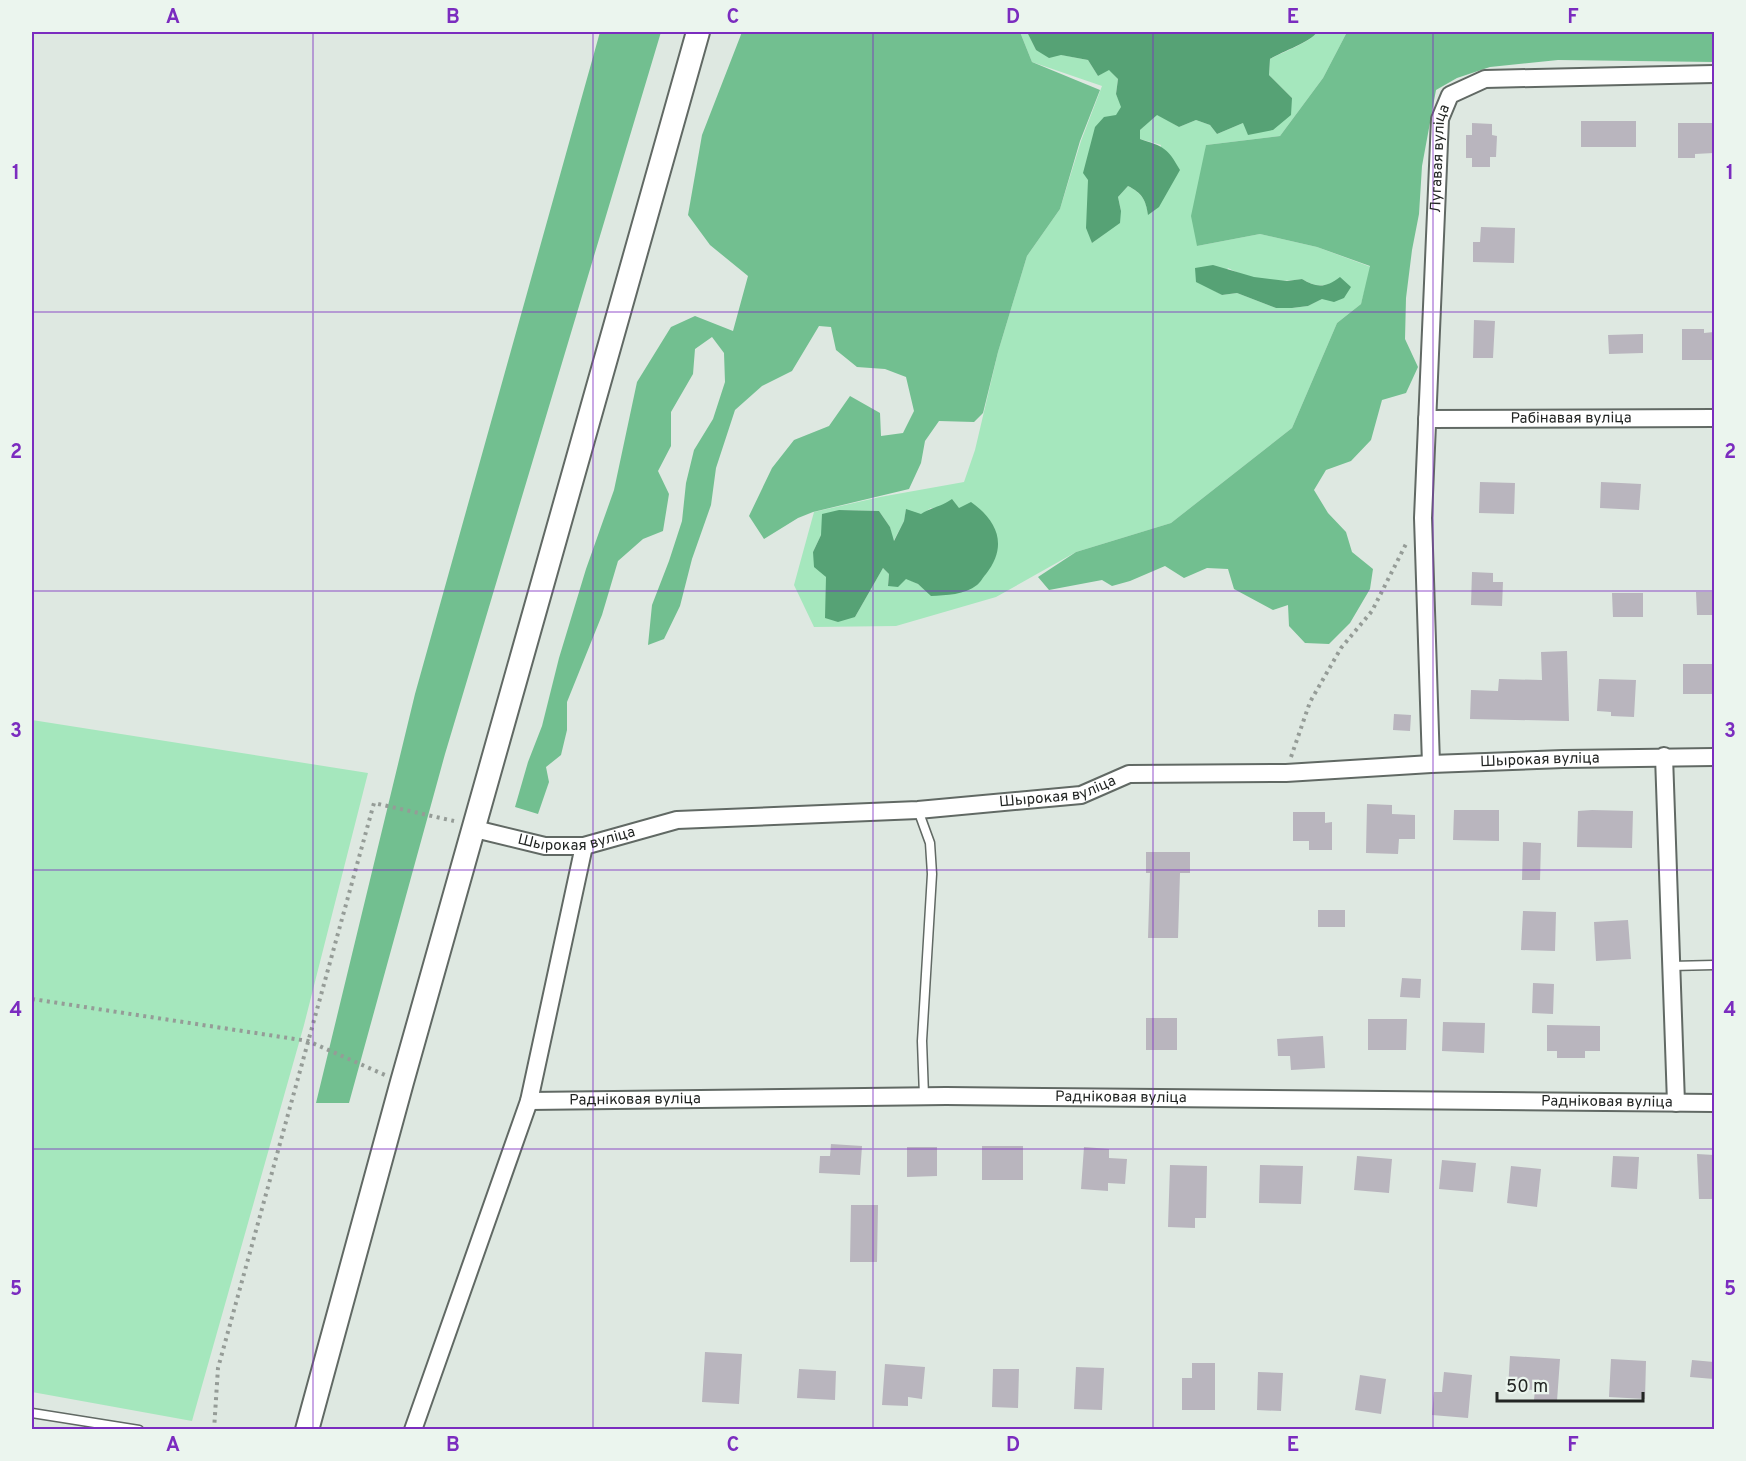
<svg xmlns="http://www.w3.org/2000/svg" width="1746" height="1461" font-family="Overpass,sans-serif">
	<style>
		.green { fill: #a5e7bd; fill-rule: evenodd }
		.forest { fill: #72bf90 }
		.water { fill: #56a275 }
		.building { fill: #b9b5be }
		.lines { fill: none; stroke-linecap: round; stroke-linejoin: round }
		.service-casing { stroke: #616964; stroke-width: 11 }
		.minor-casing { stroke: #616964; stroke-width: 20 }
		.secondary-casing { stroke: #616964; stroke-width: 26 }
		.path { stroke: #959c97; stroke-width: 4; stroke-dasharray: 3 4.5; stroke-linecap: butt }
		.service { stroke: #fff; stroke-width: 8 }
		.minor { stroke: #fff; stroke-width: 16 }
		.secondary { stroke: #fff; stroke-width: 22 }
		.grid { fill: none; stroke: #7b2cbf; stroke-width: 1.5; stroke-opacity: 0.55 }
		.labels { text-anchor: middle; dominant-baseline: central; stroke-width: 5; stroke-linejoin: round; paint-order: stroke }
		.street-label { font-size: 15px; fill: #222523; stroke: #ebf5ee }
		.neatline { fill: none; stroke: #7b2cbf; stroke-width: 2 }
		.grid-label { font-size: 20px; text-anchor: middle; font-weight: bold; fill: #7b2cbf }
	</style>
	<rect width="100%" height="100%" fill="#dee8e1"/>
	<path class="green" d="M 1020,32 L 1027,32 L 1036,50 L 1088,60 L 1098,76 L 1109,69 L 1118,79 L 1116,94 L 1122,107 L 1088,180 L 1088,202 L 1092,243 L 1104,234 L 1121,211 L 1118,197 L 1128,186 C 1141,193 1146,199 1148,214 L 1161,145 L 1140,139 L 1140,130 L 1157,114 L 1179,127 L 1196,120 L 1210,125 L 1217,134 L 1243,123 L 1292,98 L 1269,75 L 1270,59 C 1283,52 1311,42 1317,32 L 1347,32 L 1323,78 L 1280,136 L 1206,145 L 1197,246 L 1260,234 L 1317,247 L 1371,267 L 1361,304 L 1337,323 L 1292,428 L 1171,523 L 1076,552 L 996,597 L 896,626 L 814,627 L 794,585 L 814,512 L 880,497 L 964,482 L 975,450 L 998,352 L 1027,256 L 1060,209 L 1081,141 L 1102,86 L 1032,62 ZM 1228,268 C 1249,280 1278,283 1302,279 C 1314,286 1320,287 1333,283 L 1322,299 L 1308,306 L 1292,308 L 1276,308 L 1237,293 L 1222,295 L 1215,291 ZM 931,508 L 959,508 L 931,595 L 918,584 L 906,578 L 888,585 L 889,574 L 883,568 L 855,617 L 826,577 L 813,552 L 821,535 L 839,510 L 879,511 L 890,527 L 893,542 L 904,521 L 906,510 L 921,515 Z
		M 32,720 L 368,773 L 304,1025 L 192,1421 L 32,1392 Z"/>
	<path class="forest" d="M 600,32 L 661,32 L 445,754 L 349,1103 L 316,1103 L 415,694 Z
		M 742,32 L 1020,32 L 1032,62 L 1100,90 L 1080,141 L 1060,209 L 1027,256 L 998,352 L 983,413 L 974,422 L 939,421 L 925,441 L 921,463 L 909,489 L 813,512 L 798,518 L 764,539 L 749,516 L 772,468 L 794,440 L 829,426 L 850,396 L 880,413 L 881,436 L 903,433 L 914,411 L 906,377 L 885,369 L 857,367 L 836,350 L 831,327 L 819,326 L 792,371 L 762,386 L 735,410 L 716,468 L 711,505 L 692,559 L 680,606 L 664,639 L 648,645 L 652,605 L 669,561 L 682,521 L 686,483 L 694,450 L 713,419 L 725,382 L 724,353 L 712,337 L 695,349 L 693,374 L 671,412 L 671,446 L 658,471 L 669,494 L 663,531 L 643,539 L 618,561 L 602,615 L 567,702 L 567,730 L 561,755 L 546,767 L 549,782 L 538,814 L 515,807 L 528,762 L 542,726 L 559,658 L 586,569 L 614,490 L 637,382 L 671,327 L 695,316 L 733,331 L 748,276 L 710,245 L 688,215 L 702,135 Z
		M 1347,32 L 1714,32 L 1714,62 L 1558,60 L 1490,67 L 1457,78 L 1436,90 L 1422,166 L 1419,214 L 1412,250 L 1406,298 L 1405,339 L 1418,367 L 1406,393 L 1382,400 L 1371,440 L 1351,461 L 1326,470 L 1314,490 L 1328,513 L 1346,532 L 1352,552 L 1373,569 L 1370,589 L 1350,623 L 1329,644 L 1305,643 L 1289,626 L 1288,605 L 1273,610 L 1234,589 L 1228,569 L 1207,568 L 1184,578 L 1165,566 L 1130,581 L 1112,586 L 1102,580 L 1049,590 L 1038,577 L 1076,552 L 1171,523 L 1292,428 L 1337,323 L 1361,304 L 1370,266 L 1317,247 L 1260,234 L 1197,246 L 1191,216 L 1206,145 L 1280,136 L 1323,78 Z"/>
	<path class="water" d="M 1027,32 L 1317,32 C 1311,42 1283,51 1270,59 L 1269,75 L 1292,98 L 1291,115 L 1273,130 L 1248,135 L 1243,123 L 1217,134 L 1210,125 L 1196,120 L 1179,127 L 1157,115 L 1140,130 L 1140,139 C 1164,147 1167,147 1180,170 L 1159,207 L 1148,215 C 1146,200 1142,193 1128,186 L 1118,197 L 1121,211 L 1120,223 L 1092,243 L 1086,228 L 1088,180 L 1083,173 L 1095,127 L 1104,117 L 1116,115 L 1121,107 L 1116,94 L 1118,79 L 1109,70 L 1098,76 L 1088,60 L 1061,55 L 1049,58 L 1036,50 Z
		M 1213,265 L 1254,277 L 1287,281 L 1302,279 C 1316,288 1326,288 1340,277 L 1351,287 L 1344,298 L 1334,302 L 1322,299 L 1308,306 L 1292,308 L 1276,308 L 1237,293 L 1222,295 L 1196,282 L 1195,268 Z
		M 952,499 L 959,508 L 971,502 C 998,521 1008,546 986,574 C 983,577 980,583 977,585 C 965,595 946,595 931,596 L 918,584 L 906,579 L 898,587 L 888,586 L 889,574 L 883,568 L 855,617 L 838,622 L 825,618 L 826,577 L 814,567 L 813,552 L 821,535 L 822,514 L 839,510 L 879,511 L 890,527 L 894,541 L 904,521 L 906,509 L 921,514 C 932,507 941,507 952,499 Z"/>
	<path class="building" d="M 1581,121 L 1636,121 L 1636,147 L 1581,147 Z
		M 1472,123 L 1492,124 L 1492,135 L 1497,136 L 1496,157 L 1490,157 L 1490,167 L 1472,167 L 1472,158 L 1466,158 L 1466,135 L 1472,135 Z
		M 1678,123 L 1714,123 L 1714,153 L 1695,154 L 1695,158 L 1678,158 Z
		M 1481,227 L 1515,228 L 1514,263 L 1473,262 L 1473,242 L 1480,242 Z
		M 1474,320 L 1495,321 L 1493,358 L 1473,358 Z
		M 1682,329 L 1704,329 L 1704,333 L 1714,332 L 1714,360 L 1682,360 Z
		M 1643,334 L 1643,353 L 1609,354 L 1608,335 Z
		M 1480,482 L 1515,483 L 1514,514 L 1479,513 Z
		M 1601,482 L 1641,484 L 1639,510 L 1600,508 Z
		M 1472,572 L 1493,573 L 1493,582 L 1503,582 L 1502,606 L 1471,605 Z
		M 1696,592 L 1714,592 L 1714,615 L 1697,615 Z
		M 1612,593 L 1643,593 L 1643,617 L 1613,617 Z
		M 1567,651 L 1569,721 L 1470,719 L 1471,690 L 1498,691 L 1499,679 L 1542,680 L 1541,652 Z
		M 1683,664 L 1714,664 L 1714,694 L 1683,694 Z
		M 1599,679 L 1636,680 L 1634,717 L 1611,716 L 1611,712 L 1597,711 Z
		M 1394,714 L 1411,715 L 1410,731 L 1393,730 Z
		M 1367,804 L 1392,805 L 1392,814 L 1415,815 L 1415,839 L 1399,839 L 1398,854 L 1366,853 Z
		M 1454,810 L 1499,810 L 1499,841 L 1453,840 Z
		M 1592,810 L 1633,811 L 1632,848 L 1577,847 L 1578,811 Z
		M 1293,812 L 1325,812 L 1325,823 L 1332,822 L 1332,850 L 1309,850 L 1309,841 L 1293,841 Z
		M 1523,842 L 1541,843 L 1540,880 L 1522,880 Z
		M 1146,852 L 1190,852 L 1190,873 L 1180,873 L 1178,938 L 1148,938 L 1150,873 L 1146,873 Z
		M 1318,910 L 1345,910 L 1345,927 L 1318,927 Z
		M 1523,911 L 1556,912 L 1555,951 L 1521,950 Z
		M 1628,920 L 1631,959 L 1596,961 L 1594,922 Z
		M 1402,978 L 1421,979 L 1420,998 L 1400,997 Z
		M 1533,983 L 1554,984 L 1553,1014 L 1532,1013 Z
		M 1146,1018 L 1177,1018 L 1177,1050 L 1146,1050 Z
		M 1368,1019 L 1407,1019 L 1406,1050 L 1368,1050 Z
		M 1443,1022 L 1485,1023 L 1484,1053 L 1442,1051 Z
		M 1547,1025 L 1600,1026 L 1600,1051 L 1585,1051 L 1585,1058 L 1557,1058 L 1557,1051 L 1547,1051 Z
		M 1323,1036 L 1325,1068 L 1291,1070 L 1290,1056 L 1278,1056 L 1277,1039 Z
		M 831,1144 L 862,1146 L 860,1175 L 819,1173 L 820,1156 L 830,1156 Z
		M 982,1146 L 1023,1146 L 1023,1180 L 982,1180 Z
		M 907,1147 L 937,1147 L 937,1176 L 907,1177 Z
		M 1084,1147 L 1109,1149 L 1109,1158 L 1127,1159 L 1125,1184 L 1108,1183 L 1108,1191 L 1081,1189 Z
		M 1697,1154 L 1714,1155 L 1714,1199 L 1699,1199 Z
		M 1357,1156 L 1392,1159 L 1389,1193 L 1354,1190 Z
		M 1613,1156 L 1639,1157 L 1637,1189 L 1611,1187 Z
		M 1442,1160 L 1476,1163 L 1473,1192 L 1439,1189 Z
		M 1170,1165 L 1207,1166 L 1206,1218 L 1195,1218 L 1195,1228 L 1168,1227 Z
		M 1260,1165 L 1303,1166 L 1301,1204 L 1259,1203 Z
		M 1511,1166 L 1541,1169 L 1537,1207 L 1507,1203 Z
		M 851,1205 L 878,1205 L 877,1262 L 850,1262 Z
		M 705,1352 L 742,1354 L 739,1404 L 702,1402 Z
		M 1510,1356 L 1560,1359 L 1557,1401 L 1534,1400 L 1535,1390 L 1508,1389 Z
		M 1611,1359 L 1646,1361 L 1645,1399 L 1609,1397 Z
		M 1692,1360 L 1714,1362 L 1714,1379 L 1690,1377 Z
		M 1192,1363 L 1215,1363 L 1215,1410 L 1182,1410 L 1182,1378 L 1192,1378 Z
		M 885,1364 L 925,1367 L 922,1399 L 908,1397 L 908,1406 L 882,1405 Z
		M 1076,1367 L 1104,1368 L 1102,1410 L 1074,1409 Z
		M 799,1369 L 836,1371 L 835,1400 L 797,1398 Z
		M 993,1369 L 1019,1369 L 1018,1408 L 992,1407 Z
		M 1258,1372 L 1283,1373 L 1281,1411 L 1257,1410 Z
		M 1444,1372 L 1472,1375 L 1468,1418 L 1432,1415 L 1434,1392 L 1442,1392 Z
		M 1360,1375 L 1386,1379 L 1381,1414 L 1355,1410 Z"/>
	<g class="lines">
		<defs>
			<path id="service" d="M 918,810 L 930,843 L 932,874 L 922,1041 L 924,1096
				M 1671,966 L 1714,965
				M 32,1413 L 139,1430"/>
			<g id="minor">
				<path id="s1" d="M 1427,419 L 1714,418"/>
				<path d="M 1664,756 L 1676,1103"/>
				<path id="s2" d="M 1431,764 L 1423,518 L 1440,119 L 1450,95 L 1485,79 L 1714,74"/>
				<path id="s3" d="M 475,829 L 545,846 L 584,846 L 677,820 L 918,810 L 1081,795 L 1129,774 L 1286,773 L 1431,764 L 1563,759 L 1714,757"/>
				<path id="s4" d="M 529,1101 L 946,1096 L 1714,1103"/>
				<path d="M 413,1430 L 529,1101 L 584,846"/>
			</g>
			<path id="secondary" d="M 307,1430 L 402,1082 L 698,32"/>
		</defs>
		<use href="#service" class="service-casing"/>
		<use href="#minor" class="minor-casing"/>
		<use href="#secondary" class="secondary-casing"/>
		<path class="path" d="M 1291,757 L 1310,702 L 1341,648 L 1372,611 L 1406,544
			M 32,999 L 308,1041 L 385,1075
			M 214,1430 L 218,1368 L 374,803 L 454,821"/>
		<use href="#service" class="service"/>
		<use href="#minor" class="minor"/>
		<use href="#secondary" class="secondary"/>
	</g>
	<path class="grid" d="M 313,32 L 313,1430M 593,32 L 593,1430M 873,32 L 873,1430M 1153,32 L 1153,1430M 1433,32 L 1433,1430M 32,312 L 1714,312M 32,591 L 1714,591M 32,870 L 1714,870M 32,1149 L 1714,1149"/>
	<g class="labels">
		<g class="street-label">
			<text stroke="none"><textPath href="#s2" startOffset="606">Лугавая вуліца</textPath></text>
			<text stroke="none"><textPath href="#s1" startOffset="144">Рабінавая вуліца</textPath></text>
			<text stroke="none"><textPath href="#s3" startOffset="1076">Шырокая вуліца</textPath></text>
			<text stroke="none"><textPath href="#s3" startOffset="590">Шырокая вуліца</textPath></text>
			<text stroke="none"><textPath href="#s3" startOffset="104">Шырокая вуліца</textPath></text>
			<text stroke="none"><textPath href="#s4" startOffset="592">Радніковая вуліца</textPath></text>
			<text stroke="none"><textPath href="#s4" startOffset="106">Радніковая вуліца</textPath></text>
			<text stroke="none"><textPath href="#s4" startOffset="1078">Радніковая вуліца</textPath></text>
		</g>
	</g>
	<rect width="1746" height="1461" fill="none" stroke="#ebf5ee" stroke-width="66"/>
	<path d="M1497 1392v9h146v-9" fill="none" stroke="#222523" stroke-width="3"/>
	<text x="1506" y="1392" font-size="18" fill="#222523" stroke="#ebf5ee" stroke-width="4.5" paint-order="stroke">50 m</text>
	<rect x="33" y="33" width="1680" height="1395" class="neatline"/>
	<g class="grid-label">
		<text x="173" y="23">A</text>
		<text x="453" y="23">B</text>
		<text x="733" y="23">C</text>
		<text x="1013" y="23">D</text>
		<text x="1293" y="23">E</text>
		<text x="1573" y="23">F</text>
		<text x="16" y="179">1</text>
		<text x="1730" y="179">1</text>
		<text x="16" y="458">2</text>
		<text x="1730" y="458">2</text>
		<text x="16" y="737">3</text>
		<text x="1730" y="737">3</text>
		<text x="16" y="1016">4</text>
		<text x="1730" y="1016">4</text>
		<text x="16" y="1295">5</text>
		<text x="1730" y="1295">5</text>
		<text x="173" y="1451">A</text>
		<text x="453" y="1451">B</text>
		<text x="733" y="1451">C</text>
		<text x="1013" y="1451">D</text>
		<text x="1293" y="1451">E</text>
		<text x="1573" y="1451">F</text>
	</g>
</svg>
